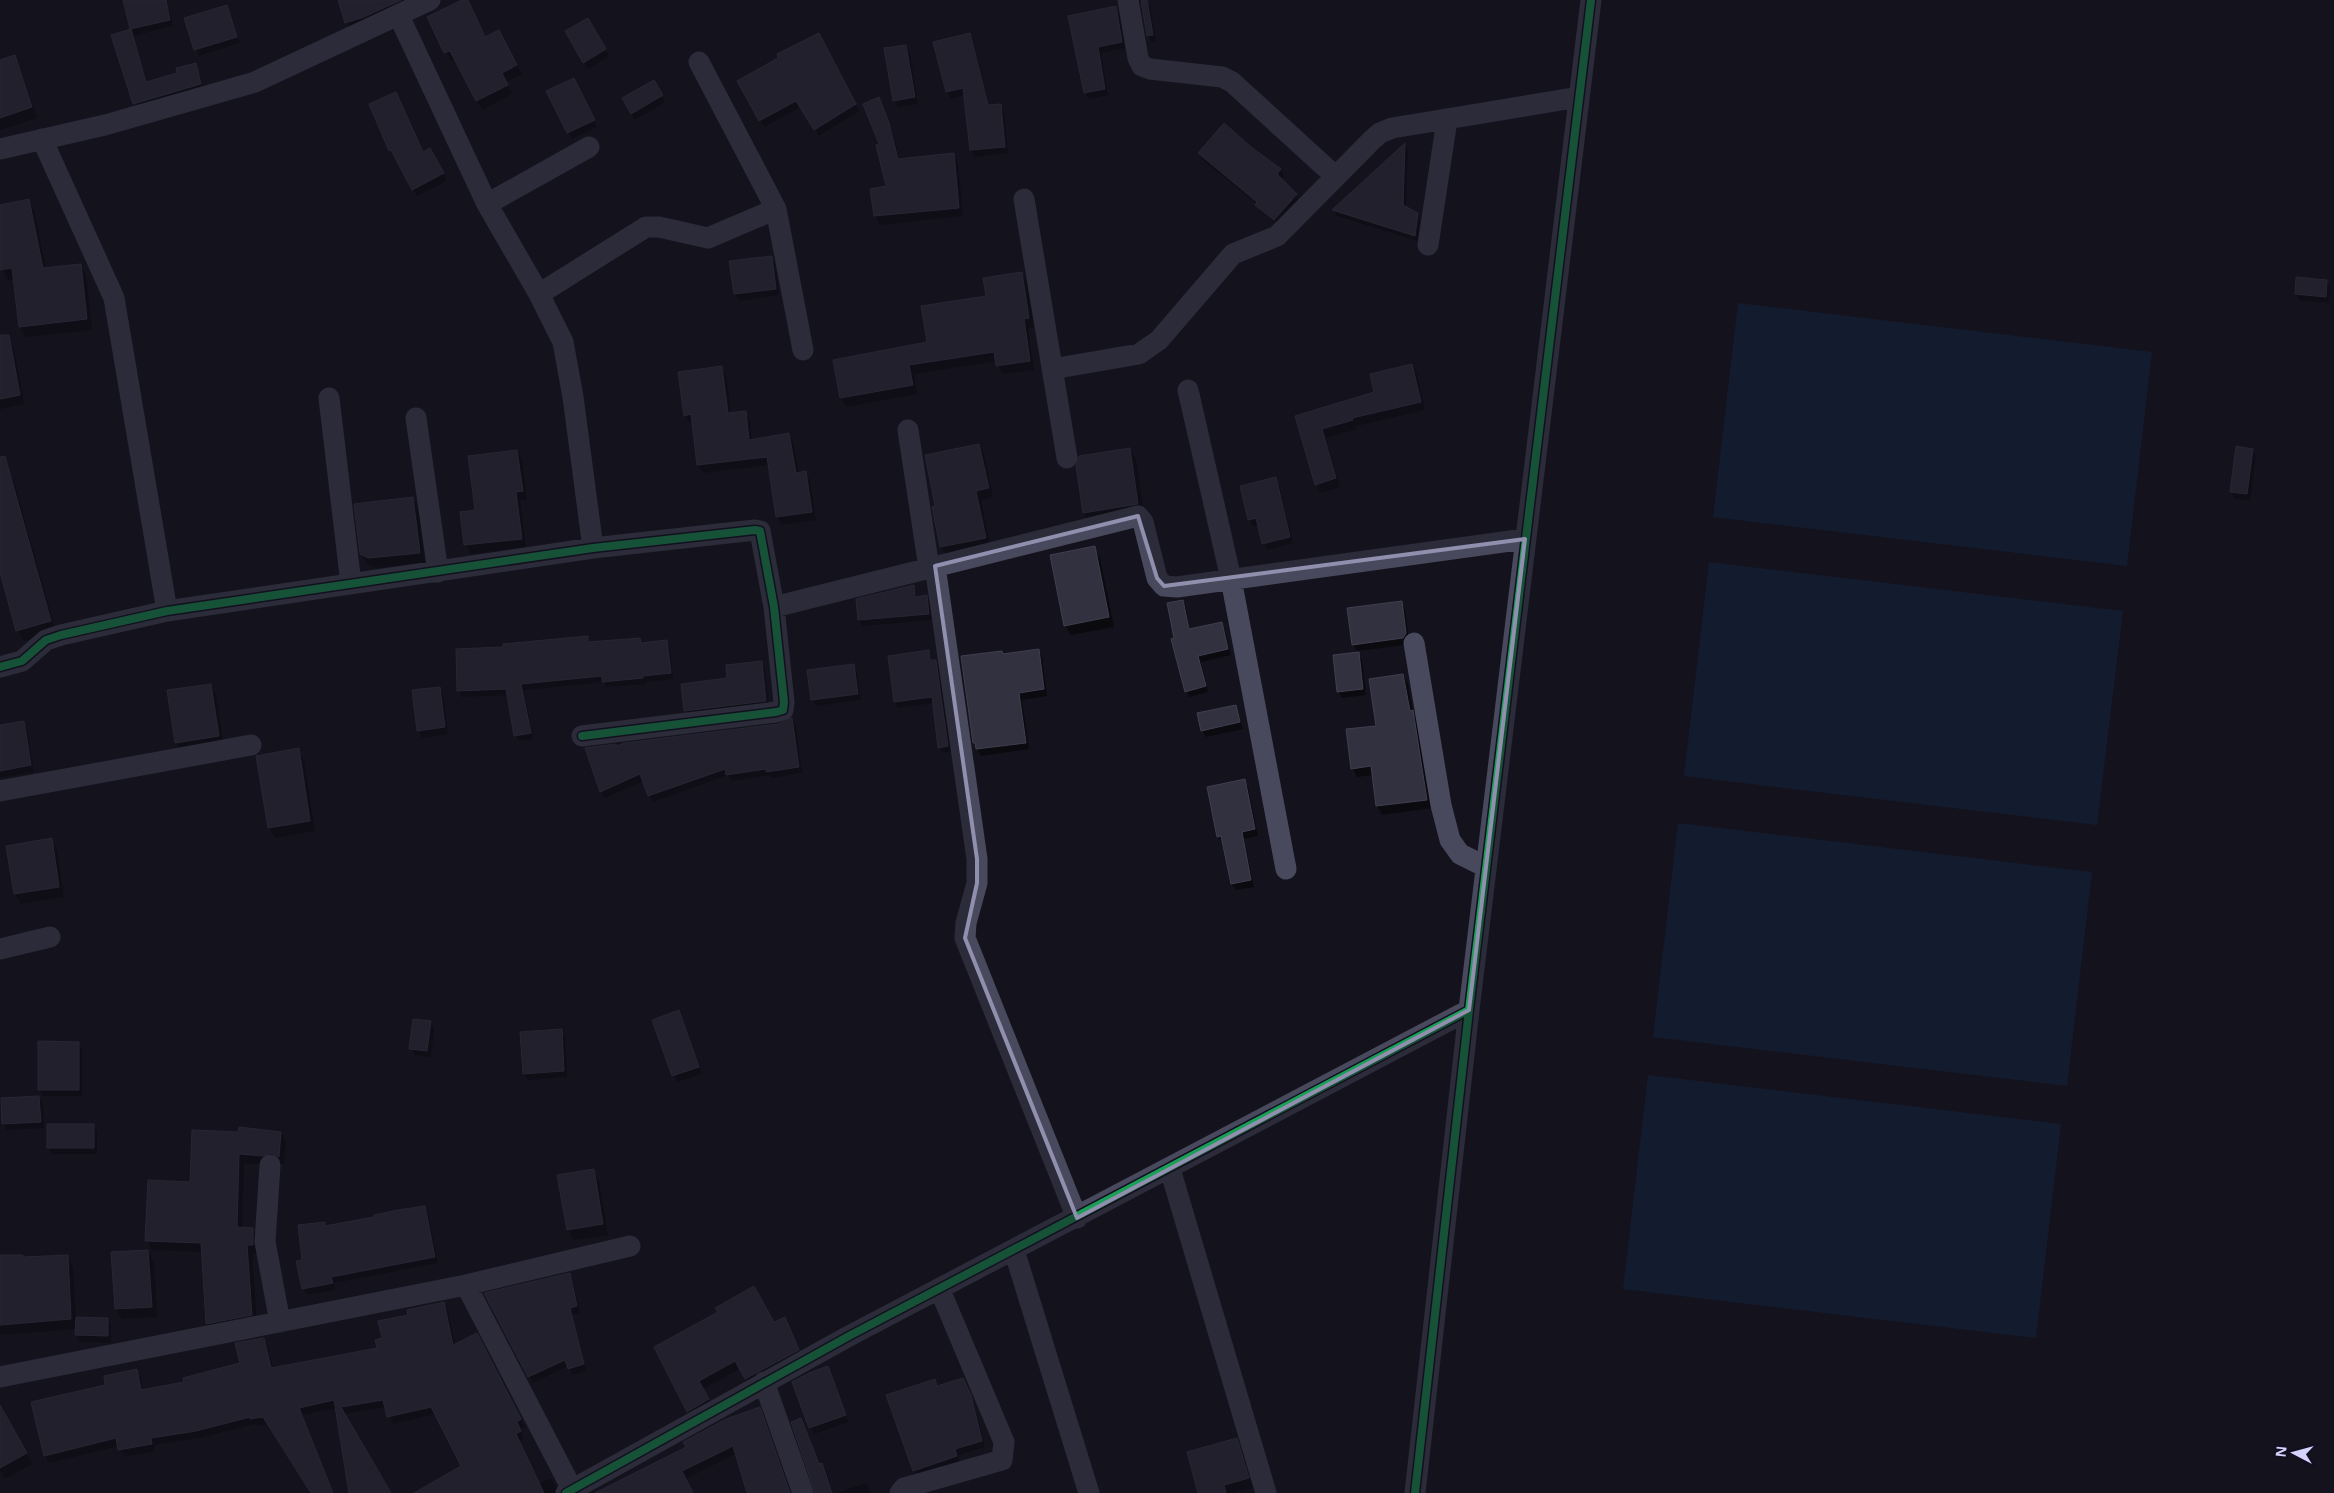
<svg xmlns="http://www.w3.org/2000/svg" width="2334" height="1493" font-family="'Open Sans',sans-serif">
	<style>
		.water { fill: #122743 }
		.shadow { fill: #0007; fill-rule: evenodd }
		.building { fill: #32313f; stroke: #403e50 }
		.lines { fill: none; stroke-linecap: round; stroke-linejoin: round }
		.minor { stroke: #49495d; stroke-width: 21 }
		.cycleway-casing { stroke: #110f21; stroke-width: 11 }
		.cycleway { stroke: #1a9f57; stroke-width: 8 }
		.marked { fill: none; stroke: #918fae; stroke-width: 4; stroke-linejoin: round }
	</style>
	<rect width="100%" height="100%" fill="#14131d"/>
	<path class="water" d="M 1738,303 L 2152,352 L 2127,566 L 1713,517 Z
		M 1709,562 L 2123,611 L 2097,825 L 1684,776 Z
		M 1678,823 L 2092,872 L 2067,1086 L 1653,1037 Z
		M 1648,1075 L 2061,1124 L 2036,1338 L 1623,1289 Z"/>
	<path class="shadow" d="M 124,0 L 167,0 L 173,26 L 133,36 L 147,82 L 178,74 L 196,65 L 204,91 L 138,110 L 113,36 L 132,30 Z
		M 339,0 L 388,0 L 391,12 L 350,29 Z
		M 466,0 L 485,38 L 504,40 L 522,74 L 506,82 L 512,94 L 482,110 L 455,59 L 451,61 L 429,17 Z
		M 1146,1 L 1150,7 L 1156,42 L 1152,43 L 1148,36 L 1142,2 Z
		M 227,6 L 240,43 L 199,56 L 186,19 Z
		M 1116,7 L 1119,14 L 1125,48 L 1101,53 L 1108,95 L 1089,99 L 1085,92 L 1070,17 Z
		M 587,19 L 609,56 L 588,69 L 566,32 Z
		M 818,35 L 859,111 L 819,136 L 801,107 L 764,127 L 738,81 Z
		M 969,35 L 973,41 L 989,106 L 1000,105 L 1004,112 L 1008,153 L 975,157 L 971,150 L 965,95 L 951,99 L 947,92 L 935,43 Z
		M 906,46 L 910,53 L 918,104 L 898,107 L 894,100 Z
		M 14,56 L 20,67 L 37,118 L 0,130 L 0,61 Z
		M 653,81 L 665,102 L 635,120 L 623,99 Z
		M 577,86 L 597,127 L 572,139 L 548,92 Z
		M 396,93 L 423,153 L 434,156 L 447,181 L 417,196 L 395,156 L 394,157 L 390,150 Z
		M 879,99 L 893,133 L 900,160 L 953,155 L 958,163 L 963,216 L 880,225 L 876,216 L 871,190 L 888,187 L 881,145 Z
		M 1405,145 L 1408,151 L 1406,208 L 1417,214 L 1420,220 L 1418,241 L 1337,216 L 1334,210 Z
		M 1250,148 L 1280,169 L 1284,176 L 1281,180 L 1300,201 L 1279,226 L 1261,212 L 1257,204 L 1203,160 L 1199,153 ZM 1260,207 L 1280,223 L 1278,225 L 1260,211 Z
		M 28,200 L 34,211 L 46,269 L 80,265 L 86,275 L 92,330 L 26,337 L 20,327 L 14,279 L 8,280 L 2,270 L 0,258 L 0,207 Z
		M 771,257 L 775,264 L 779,295 L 739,301 L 735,294 L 731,263 Z
		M 1022,274 L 1027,283 L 1034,327 L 1028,328 L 1034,370 L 1002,374 L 997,361 L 914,374 L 917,394 L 846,407 L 841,398 L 834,361 L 928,343 Z
		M 2326,281 L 2330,288 L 2329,303 L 2300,301 L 2296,294 Z
		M 9,339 L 14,348 L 24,404 L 0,409 L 0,340 Z
		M 1412,365 L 1417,374 L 1425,410 L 1356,426 L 1357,429 L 1326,438 L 1340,487 L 1321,493 L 1316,484 L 1296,416 L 1375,393 Z
		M 721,367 L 726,375 L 731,414 L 745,413 L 750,421 L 752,441 L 789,434 L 793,442 L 799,474 L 806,473 L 810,481 L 816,520 L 782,525 L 777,517 L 770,465 L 703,473 L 698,465 L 693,423 L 690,423 L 685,415 Z
		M 979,445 L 984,454 L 993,497 L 981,500 L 990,546 L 946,555 L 941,546 Z
		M 1130,449 L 1136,460 L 1144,514 L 1090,523 L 1084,513 L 1077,467 Z
		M 2252,450 L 2256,456 L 2250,501 L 2235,499 L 2231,492 Z
		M 517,451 L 522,460 L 527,500 L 520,500 L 526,547 L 471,554 L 466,545 L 462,513 L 477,511 Z
		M 8,471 L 14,481 L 56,632 L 24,641 L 18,631 L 0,568 L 0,473 Z
		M 1275,479 L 1279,485 L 1293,543 L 1267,550 L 1259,525 L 1253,526 L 1249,519 Z
		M 413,499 L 419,509 L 425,563 L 375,568 L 367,564 L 361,553 Z
		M 1094,548 L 1100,558 L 1114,627 L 1071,635 L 1065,625 Z
		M 913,586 L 918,598 L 926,597 L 930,603 L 932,620 L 863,626 L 859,620 Z
		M 1183,601 L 1186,607 L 1190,630 L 1222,624 L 1225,630 L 1231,655 L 1201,662 L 1208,692 L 1189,697 L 1186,691 L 1175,639 Z
		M 1401,602 L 1405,609 L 1409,641 L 1406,645 L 1357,651 L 1362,660 L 1366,695 L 1342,698 L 1338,691 L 1358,653 L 1353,644 Z
		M 587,637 L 591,643 L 640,639 L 642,644 L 666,642 L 670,648 L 673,679 L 646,682 L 646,684 L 607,687 L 604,682 L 524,690 L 533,739 L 519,741 L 515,735 L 508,695 L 462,697 L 458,690 L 505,648 Z
		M 1038,650 L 1042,657 L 1047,696 L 1022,700 L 1029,749 L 981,756 L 974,743 L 1003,655 Z
		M 929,652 L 932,661 L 935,661 L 939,667 L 951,752 L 943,753 L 939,747 L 934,703 L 898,708 L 895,702 L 889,657 Z
		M 762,662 L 765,669 L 769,707 L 690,717 L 686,710 L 729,679 Z
		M 853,665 L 857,672 L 861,700 L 816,706 L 813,699 Z
		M 1403,675 L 1408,684 L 1413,713 L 1417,720 L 1432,808 L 1382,815 L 1377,806 L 1373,775 L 1357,777 L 1352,768 L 1377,727 Z
		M 210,685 L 216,695 L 224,747 L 182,753 L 176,742 Z
		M 439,688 L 443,695 L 448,734 L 422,738 L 419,731 L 413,692 Z
		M 1235,706 L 1243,729 L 1206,737 L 1202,730 Z
		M 792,720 L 796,726 L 802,773 L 771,778 L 770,775 L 731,781 L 728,775 L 653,802 L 644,781 L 605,798 L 601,791 L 616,748 L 778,726 Z
		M 24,723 L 27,729 L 34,772 L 0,778 L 0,726 Z
		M 298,750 L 304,760 L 315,831 L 275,838 L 269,827 Z
		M 1245,781 L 1248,787 L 1258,836 L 1244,839 L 1254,887 L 1236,890 L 1232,884 L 1224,843 L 1218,837 L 1209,788 Z
		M 51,840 L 57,850 L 64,897 L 21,904 L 15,894 Z
		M 678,1012 L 702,1074 L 677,1082 L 654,1021 Z
		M 430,1022 L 434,1029 L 431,1057 L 415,1055 L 411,1048 Z
		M 561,1031 L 565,1037 L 567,1077 L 528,1080 L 524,1074 Z
		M 78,1043 L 82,1049 L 82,1096 L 43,1096 L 39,1089 Z
		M 39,1098 L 43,1104 L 44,1128 L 7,1130 L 3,1124 Z
		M 93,1125 L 97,1132 L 97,1154 L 52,1154 L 48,1147 Z
		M 193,1131 L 281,1133 L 286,1142 L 284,1165 L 277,1162 L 267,1165 L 244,1163 L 242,1228 L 253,1229 L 258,1238 L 258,1254 L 252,1254 L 257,1324 L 212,1333 L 207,1323 L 202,1252 L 152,1250 L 147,1241 L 149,1182 L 192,1183 Z
		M 593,1171 L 599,1181 L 608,1235 L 574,1240 L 568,1230 L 559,1176 Z
		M 425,1207 L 428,1214 L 438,1263 L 334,1283 L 335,1290 L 307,1295 L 303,1289 L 324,1223 L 326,1227 Z
		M 148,1251 L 154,1262 L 157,1317 L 122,1319 L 116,1309 Z
		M 0,1256 L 23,1258 L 67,1256 L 73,1267 L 76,1318 L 107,1319 L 111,1326 L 111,1343 L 80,1342 L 76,1335 L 77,1329 L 0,1335 Z
		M 569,1275 L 573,1281 L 580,1313 L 572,1314 L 586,1371 L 573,1375 L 568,1366 L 533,1383 L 486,1294 Z
		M 444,1303 L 448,1311 L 455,1345 L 481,1342 L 525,1427 L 520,1429 L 524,1439 L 519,1441 L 539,1484 L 551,1478 L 559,1493 L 417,1493 L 463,1467 L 436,1414 L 393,1424 L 386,1407 L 344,1414 L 389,1493 L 351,1493 L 336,1408 L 302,1415 L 333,1493 L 312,1493 L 269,1424 L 256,1426 L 255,1424 L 200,1438 L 154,1445 L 155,1451 L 124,1457 L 119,1446 L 49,1463 L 45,1455 L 107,1386 L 136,1371 L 141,1378 L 143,1391 L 185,1383 L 241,1364 L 264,1339 L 268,1346 L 273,1369 L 378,1349 L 383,1339 L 410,1316 Z
		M 719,1313 L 774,1323 L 785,1318 L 802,1358 L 751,1387 L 741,1368 L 703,1389 L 712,1408 L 692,1419 L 688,1411 Z
		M 828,1368 L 848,1422 L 814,1434 L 794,1382 Z
		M 935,1381 L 938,1387 L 966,1385 L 974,1403 L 985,1447 L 958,1455 L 960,1462 L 918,1477 L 888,1395 Z
		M 0,1407 L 32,1464 L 5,1479 L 0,1470 Z
		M 759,1408 L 790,1493 L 749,1493 L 737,1453 L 685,1479 L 692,1493 L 598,1493 Z
		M 801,1420 L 819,1465 L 822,1464 L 826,1471 L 833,1493 L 816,1493 Z
		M 1236,1440 L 1241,1449 L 1253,1488 L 1234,1493 L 1199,1493 Z
		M 866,1483 L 871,1493 L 836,1493 Z"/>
	<path class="building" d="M 123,0 L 166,0 L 170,20 L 130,29 Z
		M 338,0 L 401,0 L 364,17 L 345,23 Z
		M 462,0 L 468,0 L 485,37 L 499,30 L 517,65 L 502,73 L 508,85 L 476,101 L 450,51 L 444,53 L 427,17 Z
		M 1147,0 L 1153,35 L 1147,36 L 1141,1 Z
		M 227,5 L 237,37 L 194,50 L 184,18 Z
		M 1116,6 L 1122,42 L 1098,47 L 1105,89 L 1084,93 L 1068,16 Z
		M 588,18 L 606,49 L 583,63 L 565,31 Z
		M 131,29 L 146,82 L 177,73 L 176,68 L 196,63 L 201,84 L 133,104 L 111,35 Z
		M 819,33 L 856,104 L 814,130 L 796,101 L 759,121 L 737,81 L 778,58 L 777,54 Z
		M 970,33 L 988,105 L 1001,104 L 1005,147 L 970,150 L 963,88 L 946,92 L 933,42 Z
		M 906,45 L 915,97 L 893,101 L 884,48 Z
		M 15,55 L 32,107 L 0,118 L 0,60 Z
		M 574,78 L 595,120 L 567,133 L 546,91 Z
		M 654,80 L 663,95 L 631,114 L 622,98 Z
		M 396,92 L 423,152 L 430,148 L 444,173 L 412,190 L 391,150 L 389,151 L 369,104 Z
		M 879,97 L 889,123 L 898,159 L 954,153 L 959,208 L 874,216 L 870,189 L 886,186 L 876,145 L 879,144 L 863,104 Z
		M 1224,123 L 1251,147 L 1281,169 L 1277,174 L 1297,194 L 1274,220 L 1255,205 L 1257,202 L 1198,153 Z
		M 1405,143 L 1403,205 L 1418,213 L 1415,236 L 1332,210 Z
		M 29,199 L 43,268 L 81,264 L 87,319 L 19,327 L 12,268 L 0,270 L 0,205 Z
		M 772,256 L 776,289 L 734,294 L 729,261 Z
		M 1022,272 L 1029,318 L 1024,319 L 1030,361 L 996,366 L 994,352 L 909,365 L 913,385 L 840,398 L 833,360 L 927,342 L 921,306 L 986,296 L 983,278 Z
		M 2296,277 L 2327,280 L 2326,297 L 2295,294 Z
		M 0,335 L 9,335 L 20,395 L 0,399 Z
		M 1412,364 L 1421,402 L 1352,418 L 1353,420 L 1322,429 L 1336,478 L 1315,485 L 1295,416 L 1374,392 L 1370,374 Z
		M 722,366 L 728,413 L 746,411 L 749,440 L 789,433 L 796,473 L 806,471 L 812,512 L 776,517 L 767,457 L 697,465 L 691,414 L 684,416 L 678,372 Z
		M 979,444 L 989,488 L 976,491 L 986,538 L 940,547 L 932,507 L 935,506 L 925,455 Z
		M 2236,446 L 2253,449 L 2247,494 L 2230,492 Z
		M 1130,448 L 1138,504 L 1083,513 L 1076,466 L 1079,456 Z
		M 517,450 L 523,491 L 516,492 L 522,539 L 464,545 L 460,512 L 475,510 L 468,456 Z
		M 5,456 L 51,621 L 16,631 L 0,572 L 0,457 Z
		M 1276,477 L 1290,537 L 1262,544 L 1256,518 L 1248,520 L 1240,486 Z
		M 413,497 L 420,553 L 368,558 L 360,554 L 354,504 Z
		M 1095,546 L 1109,617 L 1064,626 L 1050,555 Z
		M 914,585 L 915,597 L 927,595 L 929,614 L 858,620 L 856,599 Z
		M 1183,600 L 1189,629 L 1222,622 L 1228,649 L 1198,656 L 1206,686 L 1185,692 L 1171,639 L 1174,638 L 1167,603 Z
		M 1402,601 L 1406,633 L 1403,638 L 1352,645 L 1347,608 Z
		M 588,636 L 588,642 L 640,638 L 641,643 L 667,640 L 671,673 L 643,676 L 643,678 L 602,682 L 602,676 L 521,684 L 531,733 L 514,736 L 506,689 L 457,691 L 456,649 L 503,647 L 503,644 Z
		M 1039,649 L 1044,689 L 1019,693 L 1026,743 L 976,749 L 975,743 L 973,743 L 961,656 L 1002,651 L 1003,654 Z
		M 929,650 L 930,660 L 936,660 L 948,746 L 938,748 L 932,697 L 894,702 L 888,656 Z
		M 1359,652 L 1363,689 L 1337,692 L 1333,655 Z
		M 762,661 L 766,701 L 684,711 L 681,684 L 727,678 L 726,665 Z
		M 854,664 L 858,694 L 811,700 L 807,670 Z
		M 1403,674 L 1410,711 L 1413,710 L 1427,800 L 1376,806 L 1371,766 L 1351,769 L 1346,729 L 1376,726 L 1369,679 Z
		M 211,684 L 219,736 L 175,743 L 167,690 Z
		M 440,687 L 445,727 L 417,731 L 412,690 Z
		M 1236,705 L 1240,722 L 1201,731 L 1197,713 Z
		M 792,718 L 799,767 L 766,772 L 766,769 L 726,775 L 725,769 L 648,796 L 640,774 L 600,792 L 585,748 L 616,744 L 617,746 L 624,743 L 778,724 Z
		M 24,721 L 31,765 L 0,771 L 0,725 Z
		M 299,748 L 310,821 L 268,828 L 256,756 Z
		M 1245,779 L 1255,829 L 1242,832 L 1251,880 L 1231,884 L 1221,836 L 1217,837 L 1207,787 Z
		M 52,838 L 59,887 L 14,894 L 6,846 Z
		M 679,1010 L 699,1067 L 672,1076 L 652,1020 Z
		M 413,1019 L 431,1021 L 427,1051 L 409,1049 Z
		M 562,1029 L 564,1071 L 523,1074 L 520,1032 Z
		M 38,1041 L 79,1042 L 79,1090 L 38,1090 Z
		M 39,1096 L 41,1122 L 2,1124 L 1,1098 Z
		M 47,1124 L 94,1124 L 94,1148 L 47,1148 Z
		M 239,1127 L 281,1132 L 279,1157 L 271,1153 L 262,1156 L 239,1154 L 237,1227 L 253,1228 L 253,1245 L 247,1245 L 252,1315 L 206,1324 L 201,1243 L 145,1241 L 148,1180 L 190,1182 L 192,1130 L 238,1132 Z
		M 594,1169 L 603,1224 L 567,1230 L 557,1175 Z
		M 425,1206 L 435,1257 L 331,1277 L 333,1283 L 302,1289 L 296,1261 L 302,1260 L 298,1225 L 325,1222 L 325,1226 L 374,1217 L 374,1215 L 398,1210 Z
		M 148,1250 L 152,1307 L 115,1309 L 111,1252 Z
		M 0,1255 L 23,1255 L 23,1257 L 68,1255 L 71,1319 L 0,1325 Z
		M 570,1273 L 577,1306 L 570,1308 L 584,1364 L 568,1369 L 565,1360 L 528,1377 L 484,1293 Z
		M 754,1286 L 774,1322 L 785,1317 L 799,1350 L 745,1379 L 735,1361 L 699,1381 L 709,1399 L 687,1412 L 654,1347 L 718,1312 L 715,1308 Z
		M 444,1302 L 453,1345 L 477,1333 L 521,1419 L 517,1422 L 521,1431 L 516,1434 L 544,1493 L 414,1493 L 461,1466 L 431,1407 L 387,1417 L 383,1400 L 341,1407 L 391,1493 L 349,1493 L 334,1400 L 299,1408 L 333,1493 L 311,1493 L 263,1417 L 250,1419 L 250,1417 L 196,1431 L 151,1438 L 152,1444 L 118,1450 L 116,1438 L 44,1456 L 31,1402 L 105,1385 L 104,1376 L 137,1369 L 141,1390 L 184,1382 L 183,1378 L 240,1363 L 235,1343 L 264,1338 L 271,1368 L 377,1348 L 375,1340 L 382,1338 L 378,1321 L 408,1315 L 407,1310 Z
		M 76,1317 L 108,1318 L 108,1336 L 75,1335 Z
		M 828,1366 L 846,1415 L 809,1428 L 792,1382 L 809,1373 Z
		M 963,1378 L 971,1395 L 982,1441 L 955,1449 L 957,1456 L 913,1471 L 886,1395 L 935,1379 L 937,1386 Z
		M 0,1405 L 27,1453 L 0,1468 Z
		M 760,1407 L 790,1493 L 747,1493 L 733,1446 L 682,1471 L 693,1493 L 595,1493 L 686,1447 L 683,1442 L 726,1419 Z
		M 801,1418 L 819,1464 L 822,1463 L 832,1493 L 815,1493 L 791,1422 Z
		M 1237,1438 L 1249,1478 L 1224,1485 L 1226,1493 L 1198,1493 L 1187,1452 Z"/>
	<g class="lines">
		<path class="minor" d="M 1128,0 L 1138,58 L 1142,66 L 1150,69 L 1222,77 L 1232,82 L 1335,176
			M 399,16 L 487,204 L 539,294 L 563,342 L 573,397 L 593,548
			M 699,62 L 776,209 L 803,350
			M 42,139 L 114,298 L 167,611
			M 0,149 L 105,125 L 255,82 L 430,0
			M 1024,199 L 1067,458
			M 487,204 L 589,147
			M 1428,245 L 1447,120
			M 539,294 L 646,227 L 659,227 L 708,238 L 776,209
			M 1052,369 L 1139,354 L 1159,340 L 1233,254 L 1277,236 L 1372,140 L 1380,133 L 1392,128 L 1579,97
			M 1188,390 L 1231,579 L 1286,869
			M 329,398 L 351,584
			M 416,418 L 438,572
			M 908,430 L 929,568
			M 935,566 L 977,859 L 977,883 L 966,923 L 965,938 L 1077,1218
			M 774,607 L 1138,516 L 1143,522 L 1157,578 L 1164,586 L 1177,587 L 1525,539
			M 1414,643 L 1441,805 L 1450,840 L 1460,854 L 1486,867
			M 0,667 L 22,661 L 46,640 L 61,635 L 167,611 L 593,548 L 755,530 L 760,531 L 774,607 L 784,702 L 783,710 L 776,712 L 582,736
			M 0,791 L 251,745
			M 0,949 L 50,937
			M 270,1165 L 265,1242 L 280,1322
			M 1170,1169 L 1266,1493
			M 1014,1250 L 1089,1493
			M 466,1285 L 572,1489
			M 0,1377 L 466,1285 L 630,1246
			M 764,1382 L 803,1493
			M 566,1493 L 849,1336 L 1469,1010
			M 900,1493 L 904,1488 L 1002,1460 L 1004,1442 L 940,1290
			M 1415,1493 L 1469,1010 L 1591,0"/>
		<defs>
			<path id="cycleway" d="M 0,667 L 22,661 L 46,640 L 61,635 L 167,611 L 593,548 L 755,530 L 760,531 L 774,607 L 784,702 L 783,710 L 776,712 L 582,736
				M 566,1493 L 849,1336 L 1469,1010
				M 1415,1493 L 1469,1010 L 1591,0"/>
		</defs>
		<use href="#cycleway" class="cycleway-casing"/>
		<use href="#cycleway" class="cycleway"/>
	</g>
	<path d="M0 0H2334V1493H0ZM 1138,516 L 1157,578 L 1164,586 L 1525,539 L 1469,1010 L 1077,1218 L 965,938 L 977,883 L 977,859 L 935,566 Z" fill="#14131d" fill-opacity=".55" fill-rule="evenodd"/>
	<path class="marked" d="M 1138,516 L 1157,578 L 1164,586 L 1525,539 L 1469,1010 L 1077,1218 L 965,938 L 977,883 L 977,859 L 935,566 Z"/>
	<g transform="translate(2294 1453) rotate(276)" stroke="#110f21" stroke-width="4" paint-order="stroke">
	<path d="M0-4L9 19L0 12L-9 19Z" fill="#d5d2fc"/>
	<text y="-8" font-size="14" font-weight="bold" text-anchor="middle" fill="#d5d2fc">N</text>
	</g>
</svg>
